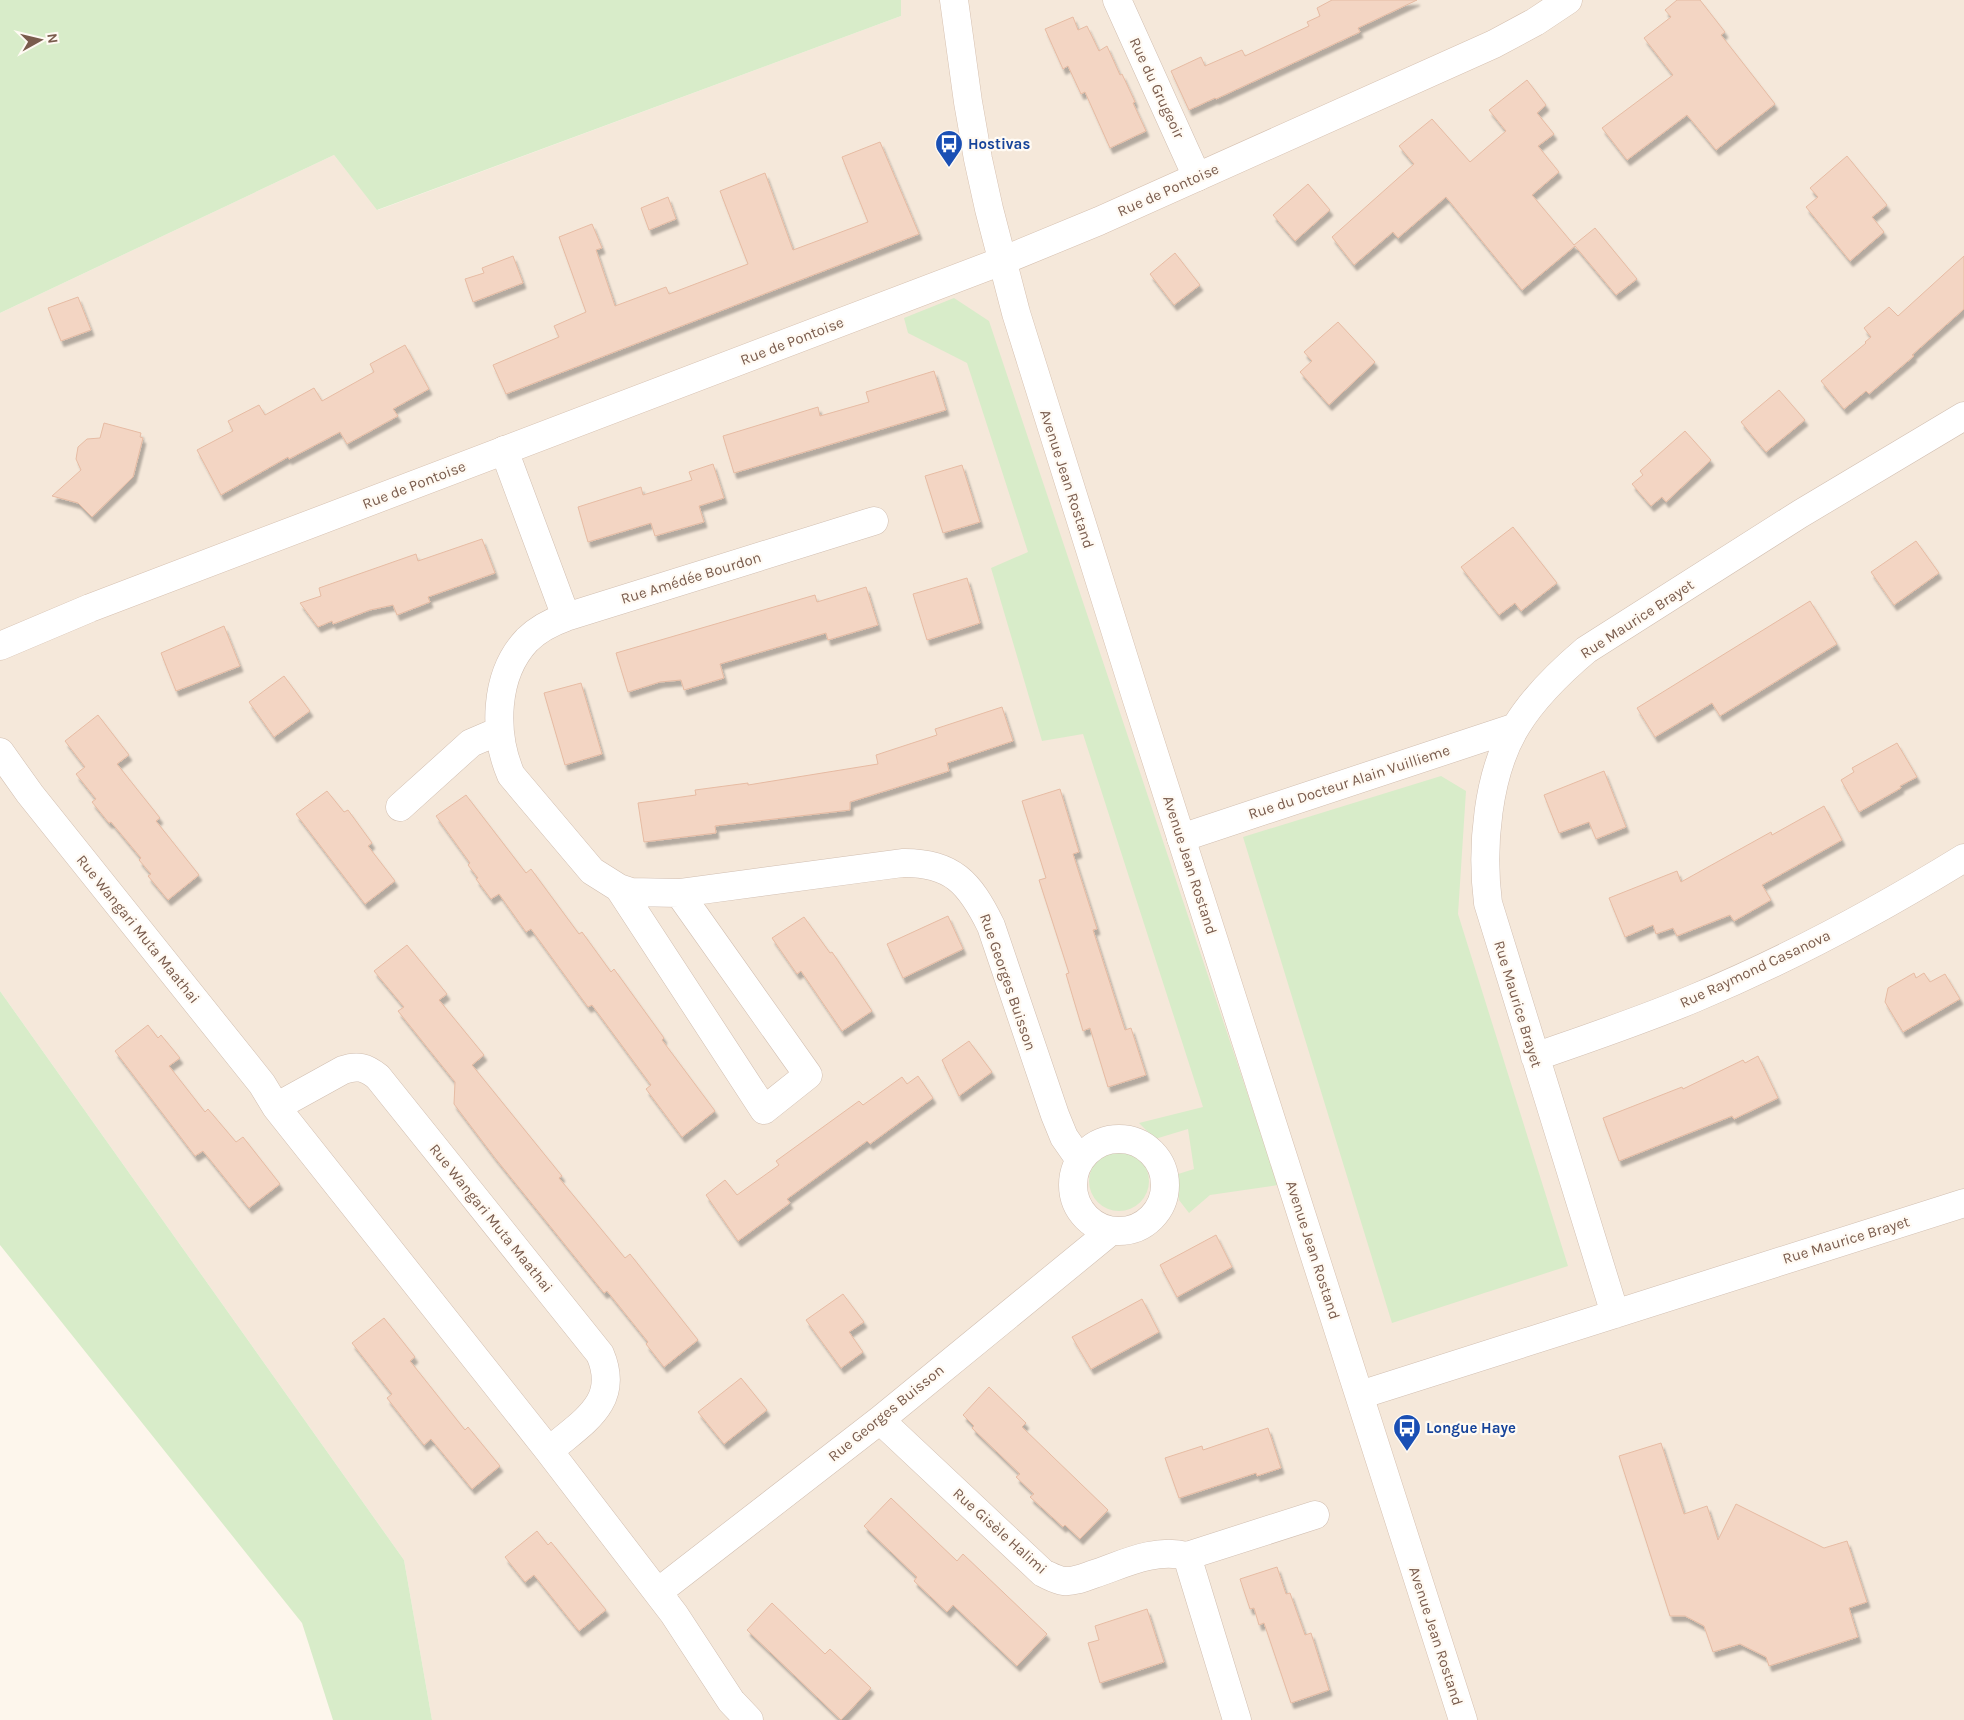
<svg xmlns="http://www.w3.org/2000/svg" width="1964" height="1720" font-family="Karla,sans-serif">
	<style>
		.residential { fill: #f5e8da }
		.green { fill: #d8ecc9 }
		.building { fill: #f3d5c3; stroke: #e6bba3; filter: url(#shadow) }
		.lines { fill: none; stroke-linecap: round; stroke-linejoin: round }
		.street-casing { stroke: #d1beb0; stroke-width: 29 }
		.secondary-casing { stroke: #d6c0b0; stroke-width: 29 }
		.street { stroke: #fff; stroke-width: 28 }
		.secondary { stroke: #fff; stroke-width: 28 }
		.labels { text-anchor: middle; dominant-baseline: central; stroke-width: 4.5; stroke-linejoin: round; paint-order: stroke }
		.street-label { font-size: 15px; fill: #7a5c4d; stroke: #fffaf3 }
		.transit-label { font-size: 15px; font-weight: bold; fill: #164399; stroke: #fffaf3; text-anchor: start }
	</style>
	<defs>
		<filter id="shadow"><feDropShadow dx="3" dy="5.5" stdDeviation="1" flood-color="#0004"/></filter>
	</defs>
	<rect width="100%" height="100%" fill="#fdf6ec"/>
	<path class="residential" d="M 901,0 L 1964,0 L 1964,1720 L 432,1720 L 404,1560 L 0,991 L 0,313 L 334,155 L 378,210 L 901,16 Z"/>
	<path class="green" d="M 0,0 L 901,0 L 901,16 L 377,210 L 334,155 L 0,313 Z
		M 954,298 L 989,321 L 1278,1185 L 1210,1195 L 1189,1213 L 1179,1200 L 1175,1175 L 1194,1169 L 1188,1129 L 1155,1139 L 1139,1123 L 1203,1107 L 1083,734 L 1042,741 L 991,568 L 1028,552 L 967,363 L 908,333 L 904,318 Z
		M 1441,776 L 1466,791 L 1458,914 L 1568,1266 L 1392,1323 L 1243,837 Z
		M 0,991 L 404,1560 L 432,1720 L 333,1720 L 302,1623 L 0,1245 Z
		M1089 1181a30 30 0 1 1 60 0a30 30 0 1 1-60 0Z"/>
	<path class="building" d="M 1332,0 L 1417,0 L 1358,28 L 1360,32 L 1216,99 L 1215,98 L 1189,110 L 1171,71 L 1201,57 L 1205,66 L 1242,50 L 1245,56 L 1309,26 L 1307,22 L 1320,16 L 1317,8 Z
		M 1677,0 L 1700,0 L 1725,32 L 1721,35 L 1775,104 L 1716,150 L 1687,115 L 1627,160 L 1602,128 L 1673,75 L 1644,38 L 1671,17 L 1665,10 Z
		M 1073,17 L 1078,30 L 1087,26 L 1099,51 L 1107,46 L 1120,75 L 1122,74 L 1129,89 L 1135,102 L 1133,103 L 1146,131 L 1110,148 L 1085,92 L 1081,94 L 1068,66 L 1063,69 L 1045,29 Z
		M 1527,80 L 1546,105 L 1537,113 L 1554,134 L 1538,146 L 1559,172 L 1532,195 L 1574,245 L 1595,228 L 1637,279 L 1616,295 L 1575,246 L 1522,290 L 1446,197 L 1398,238 L 1393,232 L 1354,265 L 1332,237 L 1414,164 L 1399,146 L 1432,119 L 1470,162 L 1506,131 L 1489,110 Z
		M 880,142 L 919,234 L 506,394 L 493,365 L 559,337 L 554,326 L 586,312 L 559,237 L 592,224 L 602,248 L 596,250 L 615,306 L 666,287 L 669,294 L 748,264 L 720,191 L 765,173 L 793,250 L 868,222 L 842,157 Z
		M 1847,156 L 1887,205 L 1872,217 L 1884,232 L 1850,261 L 1806,207 L 1818,197 L 1810,188 Z
		M 1308,184 L 1330,210 L 1295,241 L 1273,215 Z
		M 668,197 L 676,219 L 649,230 L 641,208 Z
		M 1175,253 L 1200,285 L 1174,305 L 1150,274 Z
		M 513,256 L 523,283 L 473,302 L 465,279 L 484,273 L 482,268 Z
		M 1964,256 L 1964,309 L 1912,355 L 1914,356 L 1869,394 L 1866,391 L 1844,409 L 1821,381 L 1866,343 L 1865,342 L 1871,337 L 1864,328 L 1889,307 L 1898,316 Z
		M 78,297 L 91,330 L 61,341 L 48,308 Z
		M 1338,322 L 1375,362 L 1329,405 L 1300,372 L 1312,361 L 1304,352 Z
		M 405,345 L 429,389 L 393,409 L 398,416 L 347,444 L 340,432 L 289,459 L 288,457 L 221,495 L 197,450 L 233,431 L 228,421 L 259,405 L 265,415 L 314,388 L 322,401 L 374,372 L 370,364 Z
		M 934,371 L 946,410 L 734,473 L 723,436 L 818,407 L 820,416 L 869,402 L 866,392 Z
		M 1779,390 L 1805,420 L 1766,452 L 1741,422 Z
		M 104,423 L 141,433 L 140,437 L 143,438 L 133,477 L 92,517 L 78,503 L 52,496 L 81,470 L 76,459 L 78,447 L 87,439 L 100,438 Z
		M 1685,431 L 1711,460 L 1666,502 L 1662,497 L 1651,506 L 1632,484 L 1643,475 L 1640,471 Z
		M 713,464 L 724,498 L 699,506 L 704,522 L 655,536 L 651,523 L 588,542 L 578,507 L 641,487 L 643,495 L 692,480 L 689,472 Z
		M 962,465 L 980,522 L 943,533 L 925,476 Z
		M 1513,527 L 1557,583 L 1521,611 L 1515,603 L 1499,615 L 1461,567 Z
		M 482,539 L 495,573 L 428,597 L 430,602 L 397,615 L 393,605 L 370,610 L 333,624 L 332,621 L 318,627 L 300,603 L 321,596 L 319,588 L 416,554 L 418,561 Z
		M 1916,541 L 1939,573 L 1894,605 L 1871,572 Z
		M 967,578 L 980,623 L 927,640 L 913,594 Z
		M 866,587 L 878,625 L 828,640 L 826,633 L 720,664 L 724,678 L 684,690 L 681,680 L 660,682 L 628,692 L 616,653 L 815,595 L 817,602 Z
		M 1810,601 L 1837,644 L 1720,716 L 1712,703 L 1655,737 L 1637,708 Z
		M 224,626 L 240,666 L 176,691 L 161,653 Z
		M 284,676 L 310,711 L 274,737 L 249,702 Z
		M 581,683 L 602,754 L 565,765 L 544,693 Z
		M 1002,707 L 1013,741 L 947,763 L 949,771 L 850,802 L 850,810 L 715,826 L 716,833 L 644,842 L 638,803 L 696,795 L 695,790 L 748,783 L 748,785 L 878,764 L 876,755 L 937,735 L 935,729 Z
		M 98,715 L 129,755 L 117,764 L 160,818 L 156,821 L 199,875 L 168,900 L 148,876 L 151,874 L 139,860 L 141,858 L 111,822 L 109,823 L 92,802 L 96,799 L 76,774 L 85,767 L 65,741 Z
		M 1897,743 L 1917,777 L 1900,786 L 1901,788 L 1859,812 L 1841,780 L 1854,772 L 1852,768 Z
		M 1604,771 L 1626,827 L 1596,839 L 1589,822 L 1559,833 L 1544,795 Z
		M 1060,789 L 1079,852 L 1073,854 L 1097,929 L 1093,930 L 1125,1030 L 1131,1028 L 1146,1075 L 1108,1087 L 1090,1028 L 1083,1031 L 1066,974 L 1069,973 L 1039,880 L 1046,878 L 1022,801 Z
		M 327,791 L 344,812 L 348,810 L 372,843 L 368,846 L 395,881 L 365,904 L 296,814 Z
		M 466,795 L 526,873 L 531,869 L 579,934 L 582,932 L 611,972 L 614,969 L 664,1038 L 662,1040 L 715,1111 L 682,1137 L 646,1089 L 651,1085 L 592,1005 L 588,1007 L 531,929 L 526,932 L 499,894 L 491,899 L 476,879 L 478,878 L 468,865 L 470,863 L 436,816 Z
		M 1824,806 L 1842,840 L 1762,885 L 1771,900 L 1734,921 L 1730,915 L 1677,936 L 1673,928 L 1656,934 L 1653,925 L 1625,937 L 1609,898 L 1677,871 L 1681,882 L 1771,832 L 1772,835 Z
		M 948,916 L 963,949 L 903,978 L 887,944 Z
		M 804,917 L 830,953 L 832,952 L 872,1011 L 842,1031 L 801,971 L 797,974 L 772,938 Z
		M 407,945 L 447,994 L 439,1000 L 484,1055 L 472,1065 L 562,1176 L 559,1178 L 625,1258 L 630,1254 L 698,1340 L 664,1367 L 646,1344 L 648,1342 L 607,1291 L 604,1293 L 495,1158 L 454,1104 L 455,1082 L 398,1011 L 404,1007 L 374,971 Z
		M 1914,973 L 1916,978 L 1924,973 L 1930,982 L 1945,974 L 1960,999 L 1903,1032 L 1885,1002 L 1888,988 Z
		M 148,1025 L 158,1038 L 161,1035 L 180,1058 L 169,1066 L 205,1112 L 208,1109 L 236,1142 L 243,1137 L 280,1184 L 249,1208 L 203,1151 L 195,1156 L 115,1051 Z
		M 969,1041 L 992,1072 L 959,1096 L 942,1060 Z
		M 1758,1056 L 1778,1098 L 1734,1119 L 1732,1116 L 1619,1161 L 1603,1118 L 1682,1087 L 1683,1089 L 1743,1060 L 1745,1063 Z
		M 918,1076 L 933,1098 L 870,1144 L 867,1141 L 787,1199 L 790,1203 L 738,1241 L 706,1195 L 725,1180 L 737,1195 L 779,1165 L 776,1161 L 859,1101 L 863,1105 L 902,1077 L 907,1084 Z
		M 1216,1235 L 1232,1267 L 1177,1297 L 1160,1265 Z
		M 843,1294 L 864,1322 L 849,1332 L 863,1352 L 841,1368 L 806,1320 Z
		M 1142,1299 L 1159,1332 L 1091,1369 L 1072,1337 Z
		M 384,1318 L 415,1357 L 410,1361 L 465,1430 L 468,1427 L 500,1466 L 472,1489 L 431,1439 L 424,1445 L 387,1398 L 392,1394 L 352,1343 Z
		M 741,1378 L 767,1410 L 724,1444 L 698,1412 Z
		M 989,1387 L 1026,1423 L 1022,1427 L 1108,1510 L 1080,1539 L 1065,1525 L 1063,1527 L 1030,1497 L 1034,1494 L 1016,1477 L 1020,1474 L 972,1428 L 974,1426 L 963,1415 Z
		M 1268,1428 L 1281,1468 L 1257,1476 L 1256,1473 L 1179,1498 L 1165,1458 L 1202,1446 L 1203,1450 Z
		M 1661,1443 L 1684,1514 L 1707,1506 L 1718,1540 L 1736,1504 L 1824,1548 L 1847,1541 L 1867,1602 L 1849,1608 L 1858,1637 L 1769,1666 L 1766,1657 L 1740,1644 L 1713,1652 L 1704,1626 L 1685,1616 L 1670,1616 L 1619,1456 Z
		M 891,1498 L 957,1561 L 963,1554 L 1047,1634 L 1017,1666 L 953,1605 L 947,1612 L 914,1581 L 917,1577 L 864,1526 Z
		M 537,1531 L 548,1545 L 551,1542 L 606,1610 L 579,1631 L 534,1575 L 525,1582 L 505,1557 Z
		M 1277,1567 L 1286,1594 L 1290,1593 L 1305,1635 L 1311,1633 L 1329,1690 L 1291,1703 L 1264,1623 L 1259,1625 L 1254,1608 L 1250,1609 L 1240,1579 Z
		M 772,1603 L 825,1654 L 830,1649 L 871,1688 L 841,1720 L 747,1630 Z
		M 1147,1609 L 1164,1662 L 1100,1683 L 1088,1643 L 1099,1640 L 1095,1626 Z"/>
	<g class="lines">
		<defs>
			<path id="street" d="M 1117,0 L 1197,177
				M 504,450 L 566,617
				M 874,521 L 566,617 C 552,622 538,629 527,640 C 494,675 493,733 511,775 L 592,871 L 619,888 L 631,892 L 679,893 L 902,863 C 952,862 970,883 991,926 L 1055,1115 L 1064,1137 L 1080,1160
				M 0,752 L 30,794 L 262,1084 L 276,1107 L 549,1451 L 674,1614 L 731,1701 L 749,1720
				M 400,807 L 471,743 L 499,731
				M 1181,838 L 1516,727
				M 619,888 L 764,1110 L 808,1075 L 679,893
				M 1535,1057 C 1589,1038 1643,1020 1695,998 C 1789,959 1878,911 1964,858
				M 276,1107 L 343,1070 C 357,1065 366,1067 378,1077 L 600,1354 C 621,1403 582,1422 549,1451
				M1073 1185a46 46 0 1 1 92 0a46 46 0 1 1-92 0Z
				M 1615,1314 L 1488,903 C 1481,848 1487,773 1517,725 C 1535,696 1560,672 1586,650 L 1800,514 L 1964,416
				M 1360,1395 L 1964,1203
				M 880,1420 L 1043,1573 C 1050,1576 1056,1580 1064,1581 C 1074,1582 1085,1577 1094,1574 C 1124,1564 1154,1548 1187,1556 L 1315,1515
				M 1187,1556 L 1237,1720
				M 658,1592 L 880,1420 L 1111,1231"/>
			<path id="secondary" d="M 954,0 L 968,102 L 978,159 L 989,209 L 1016,313 L 1137,700 L 1463,1720
				M 0,646 L 90,608 L 1002,261 L 1099,221 L 1494,44 L 1535,22 L 1568,0"/>
		</defs>
		<use href="#street" class="street-casing"/>
		<use href="#secondary" class="secondary-casing"/>
		<use href="#street" class="street"/>
		<use href="#secondary" class="secondary"/>
	</g>
	<defs>
		<symbol id="bus-pin" viewBox="-11 -11 22 30"><path d="M0 17L-7.5 6A9.5 9.5 0 1 1 7.5 6Z" fill="#1a4fb4" stroke="#fffaf3"/><path d="M-5-6H5V4H4V6H2V4H-2V6H-4V4H-5ZM-3.5-4V0h7V-4ZM-3.5 1.2v1.5H-2V1.2ZM2 1.2v1.5H3.5V1.2Z" fill="#fff"/></symbol>
	</defs>
	<g fill-rule="evenodd">
		<use href="#bus-pin" x="933" y="128" width="32" height="43"/>
		<use href="#bus-pin" x="1391" y="1412" width="32" height="43"/>
	</g>
	<g class="labels">
		<g class="street-label">
			<text transform="translate(1157 88) rotate(65)">Rue du Grugeoir</text>
			<text transform="translate(1168 190) rotate(-24)">Rue de Pontoise</text>
			<text transform="translate(792 341) rotate(-21)">Rue de Pontoise</text>
			<text transform="translate(1067 479) rotate(72)">Avenue Jean Rostand</text>
			<text transform="translate(414 485) rotate(-21)">Rue de Pontoise</text>
			<text transform="translate(691 578) rotate(-17)">Rue Amédée Bourdon</text>
			<text transform="translate(1637 619) rotate(-33)">Rue Maurice Brayet</text>
			<text transform="translate(1349 782) rotate(-18)">Rue du Docteur Alain Vuillieme</text>
			<text transform="translate(1190 865) rotate(72)">Avenue Jean Rostand</text>
			<text transform="translate(138 929) rotate(51)">Rue Wangari Muta Maathai</text>
			<text transform="translate(1755 969) rotate(-25)">Rue Raymond Casanova</text>
			<text transform="translate(1008 982) rotate(71)">Rue Georges Buisson</text>
			<text transform="translate(1518 1004) rotate(73)">Rue Maurice Brayet</text>
			<text transform="translate(491 1218) rotate(51)">Rue Wangari Muta Maathai</text>
			<text transform="translate(1846 1240) rotate(-17)">Rue Maurice Brayet</text>
			<text transform="translate(1313 1250) rotate(72)">Avenue Jean Rostand</text>
			<text transform="translate(886 1413) rotate(-39)">Rue Georges Buisson</text>
			<text transform="translate(1000 1531) rotate(42)">Rue Gisèle Halimi</text>
			<text transform="translate(1436 1636) rotate(72)">Avenue Jean Rostand</text>
		</g>
		<g class="transit-label">
			<text x="968" y="144">Hostivas</text>
			<text x="1426" y="1428">Longue Haye</text>
		</g>
	</g>
	<g transform="translate(40 40) rotate(82)" stroke="#fffaf3" stroke-width="4" paint-order="stroke">
	<path d="M0-4L9 19L0 12L-9 19Z" fill="#7a5c4d"/>
	<text y="-8" font-size="14" font-weight="bold" text-anchor="middle" fill="#7a5c4d">N</text>
	</g>
</svg>
